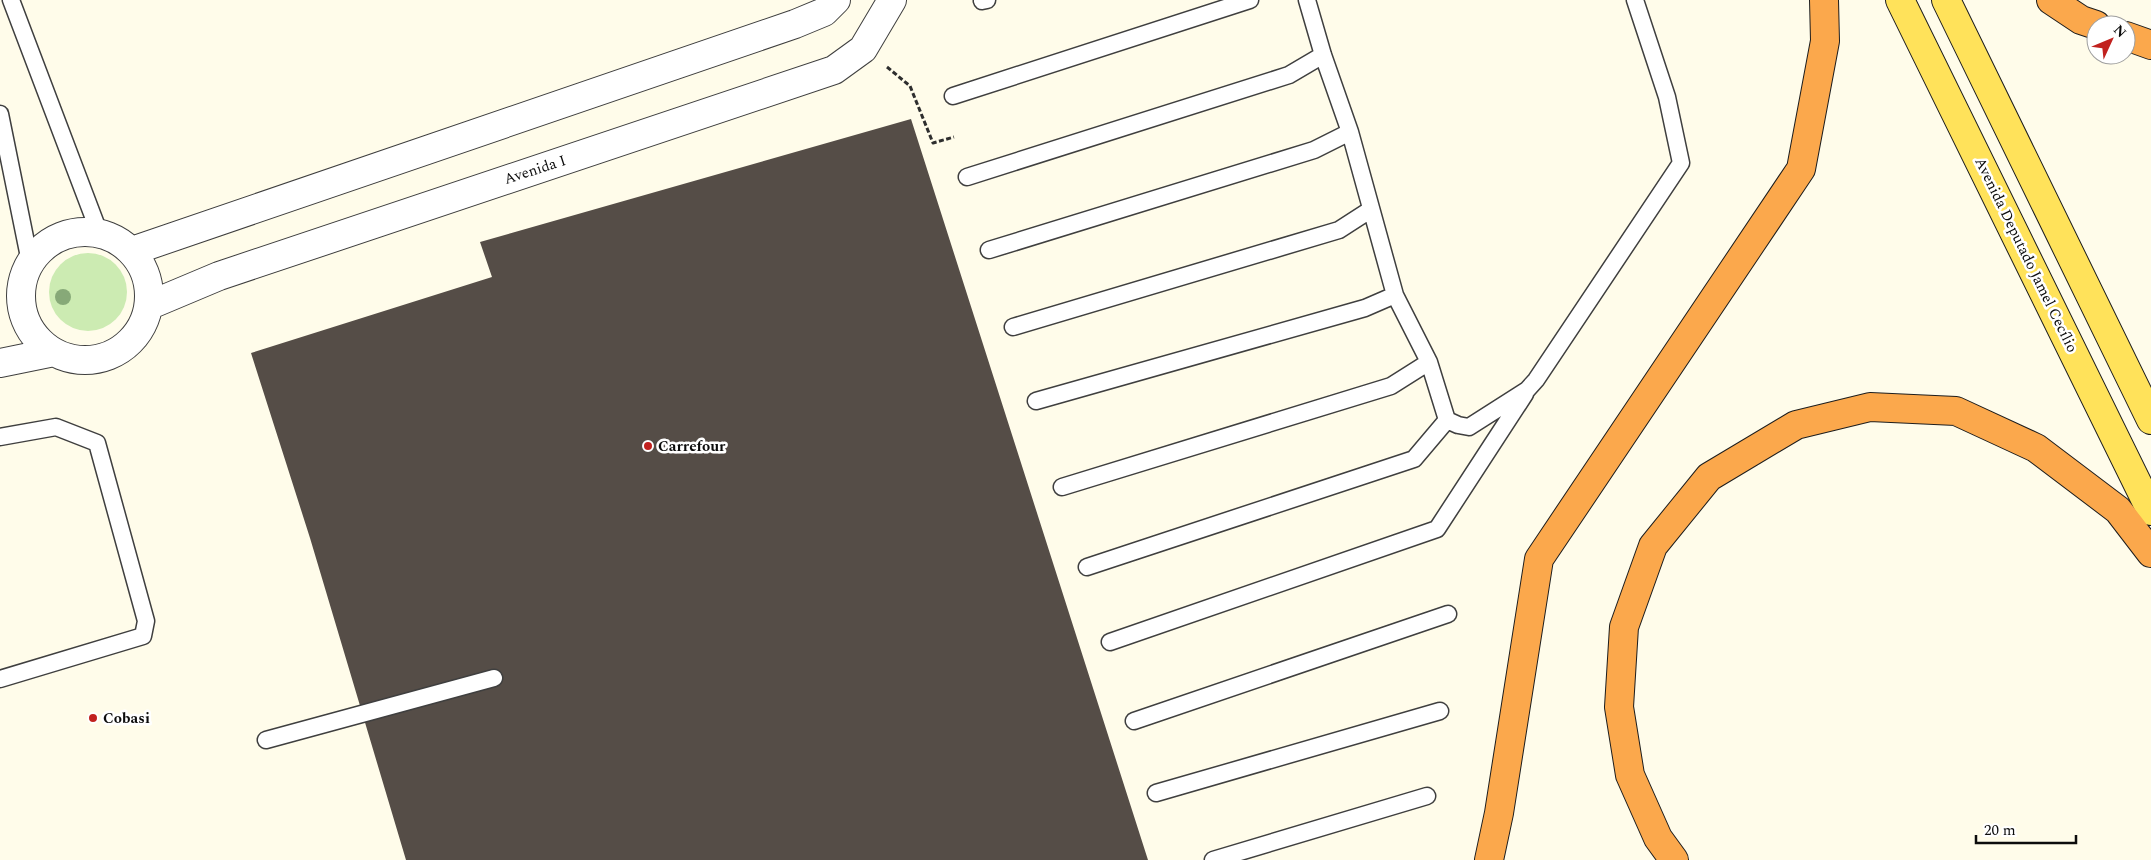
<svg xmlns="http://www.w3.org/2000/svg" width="2151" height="860" font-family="Spectral,serif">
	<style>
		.green { fill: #ccebb2 }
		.building { fill: #554d47 }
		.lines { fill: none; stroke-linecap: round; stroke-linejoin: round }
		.service-casing { stroke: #3f3f3f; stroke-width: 19 }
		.tertiary-casing { stroke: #3f3f3f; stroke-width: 30 }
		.primary-casing { stroke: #1d1d1d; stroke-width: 30 }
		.motorway-casing { stroke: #1d1d1d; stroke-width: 30 }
		.path { stroke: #2e2e2e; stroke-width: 3; stroke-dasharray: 5 2.5; stroke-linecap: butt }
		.service { stroke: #fff; stroke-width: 16 }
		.tertiary { stroke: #fff; stroke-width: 28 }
		.primary { stroke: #ffe25a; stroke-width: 28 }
		.motorway { stroke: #fba84c; stroke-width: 28 }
		.tree { fill: #87a978 }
		.poi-dot { fill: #c1211e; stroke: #fff; stroke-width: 2 }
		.labels { text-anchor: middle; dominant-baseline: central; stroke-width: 5; stroke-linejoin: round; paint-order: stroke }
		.street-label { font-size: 15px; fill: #0c0c0c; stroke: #fff }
		.poi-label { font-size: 15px; font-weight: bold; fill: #0c0c0c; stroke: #fff; text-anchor: start }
	</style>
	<rect width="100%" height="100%" fill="#fffcea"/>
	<path class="green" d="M49 292a39 39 0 1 1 78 0a39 39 0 1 1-78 0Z"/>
	<path class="building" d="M 911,119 L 1148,860 L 406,860 L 310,538 L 251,353 L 492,277 L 480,242 Z"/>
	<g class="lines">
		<defs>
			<path id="service" d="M 11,0 L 99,232
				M 1307,0 L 1323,55 L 1350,132 L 1395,295 L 1429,362 L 1447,420 L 1458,425 L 1469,427 L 1527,390 L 1536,380 L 1681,163 L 1667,97 L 1635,0
				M 982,1 L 987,0
				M 953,96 L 1250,0
				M 0,114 L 30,262
				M 967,177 L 1289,75 L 1323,55
				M 989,250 L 1314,150 L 1350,132
				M 1013,327 L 1339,230 L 1370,210
				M 1036,401 L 1365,308 L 1395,295
				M 0,437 L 56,427 L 97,443 L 146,621 L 143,636 L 0,679
				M 1062,487 L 1391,386 L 1429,362
				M 1087,567 L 1414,459 L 1447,420
				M 1110,642 L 1437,529 L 1525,394
				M 1134,721 L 1448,614
				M 266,740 L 494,678
				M 1156,793 L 1440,711
				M 1213,860 L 1427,796"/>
			<path id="tertiary" d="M21 296a64 64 0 1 1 128 0a64 64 0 1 1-128 0Z
				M 132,251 L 795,24 L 824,12 L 836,0
				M 150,305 L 219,276 L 834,70 L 863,49 L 892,0
				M 0,363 L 54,352"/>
			<path id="primary" d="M 1900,0 L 2151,511
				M 1946,0 L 2151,420"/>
			<path id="motorway" d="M 2051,0 L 2081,20 L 2096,25
				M 2126,36 L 2151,45
				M 1489,860 L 1499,813 L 1539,559 L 1801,169 L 1825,41 L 1824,0
				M 1674,860 L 1658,838 L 1630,775 L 1619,707 L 1624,627 L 1653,546 L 1709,477 L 1796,425 L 1870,407 L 1956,411 L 2036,448 L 2118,510 L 2151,553"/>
		</defs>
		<use href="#service" class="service-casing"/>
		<use href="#tertiary" class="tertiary-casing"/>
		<use href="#primary" class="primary-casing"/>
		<use href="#motorway" class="motorway-casing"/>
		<path class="path" d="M 887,67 L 910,86 L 933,143 L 954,137"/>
		<use href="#service" class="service"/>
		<use href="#tertiary" class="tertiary"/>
		<use href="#primary" class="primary"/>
		<use href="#motorway" class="motorway"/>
	</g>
	<circle class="tree" cx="63" cy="297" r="8"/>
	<g class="poi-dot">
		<circle cx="648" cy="446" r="5"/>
		<circle cx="93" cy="718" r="5"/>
	</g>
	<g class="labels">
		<g class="street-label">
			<text transform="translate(535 170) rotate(-18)">Avenida I</text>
			<text transform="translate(2026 255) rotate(64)">Avenida Deputado Jamel Cecílio</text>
		</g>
		<g class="poi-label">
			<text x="658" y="446">Carrefour</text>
			<text x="103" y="718">Cobasi</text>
		</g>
	</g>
	<g transform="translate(2111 40) rotate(46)"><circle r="24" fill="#ffffff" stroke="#9e9e9e"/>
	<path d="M0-4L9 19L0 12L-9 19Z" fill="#c1211e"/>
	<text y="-8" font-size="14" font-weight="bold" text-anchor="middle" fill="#0c0c0c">N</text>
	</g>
	<path d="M1976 835v8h100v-8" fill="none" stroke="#0c0c0c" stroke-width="2.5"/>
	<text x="1984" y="835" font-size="15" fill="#0c0c0c" stroke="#ffffff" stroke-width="4" paint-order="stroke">20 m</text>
</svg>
